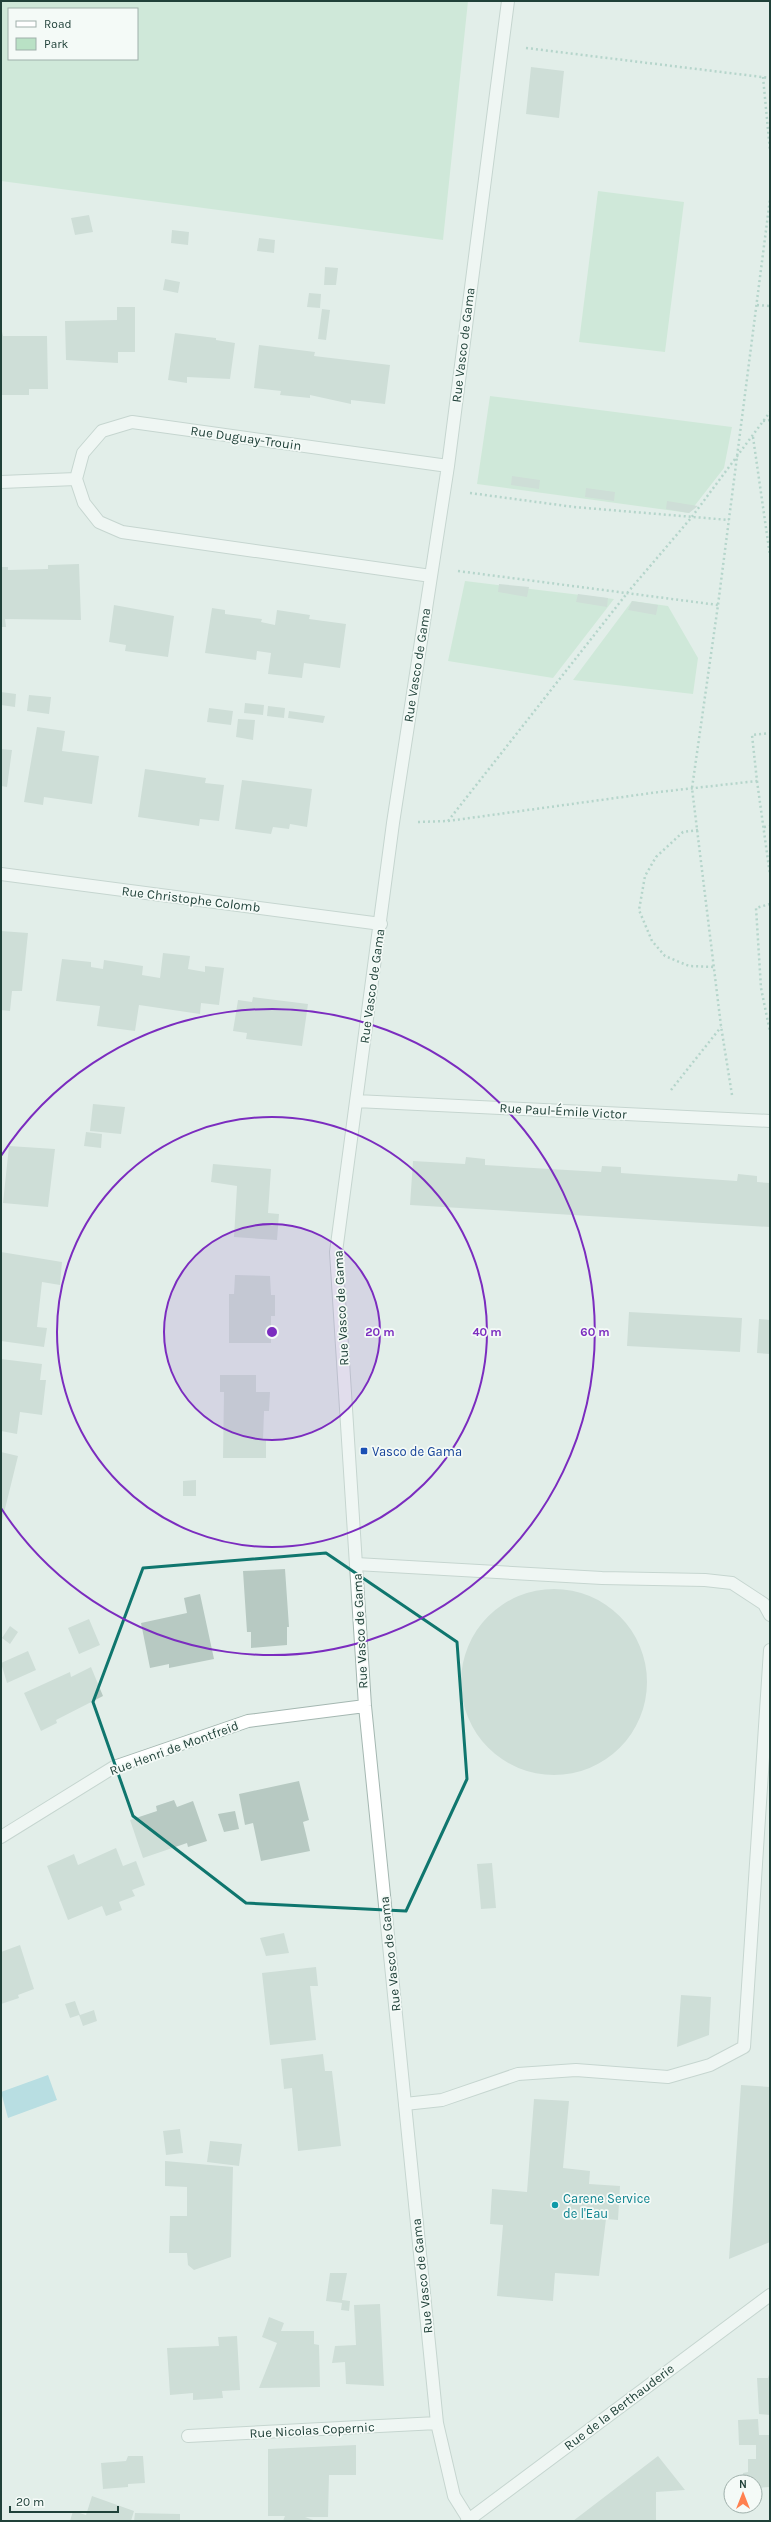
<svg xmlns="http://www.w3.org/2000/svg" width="771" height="2522" font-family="Karla,sans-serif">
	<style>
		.green { fill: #b9e1c5; fill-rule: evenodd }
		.water { fill: #85c9d9 }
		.building { fill: #b7c9c2 }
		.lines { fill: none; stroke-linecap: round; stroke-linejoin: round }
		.service-casing { stroke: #a4b7b1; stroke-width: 14 }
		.minor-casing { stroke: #a4b7b1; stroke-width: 14 }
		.tertiary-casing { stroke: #a4b7b1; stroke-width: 14 }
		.path { stroke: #7fb5a6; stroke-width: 2.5; stroke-dasharray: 2 3; stroke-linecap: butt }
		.service { stroke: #fff; stroke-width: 12 }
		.minor { stroke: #fff; stroke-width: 12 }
		.tertiary { stroke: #fff; stroke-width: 12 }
		.marked { fill: none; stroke: #0f766e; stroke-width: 3; stroke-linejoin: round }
		.ring { fill: none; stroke: #7b2cbf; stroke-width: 2 }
		.transit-dot { fill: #1a4fb4; stroke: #f4faf7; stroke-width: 1.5 }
		.culture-dot { fill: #0f9aa8; stroke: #f4faf7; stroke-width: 1.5 }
		.labels { text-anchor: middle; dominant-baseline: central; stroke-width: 3.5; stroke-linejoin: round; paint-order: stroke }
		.street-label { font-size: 13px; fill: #204139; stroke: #f4faf7 }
		.transit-label { font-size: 13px; fill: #164399; stroke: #f4faf7; text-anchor: start }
		.culture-label { font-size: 13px; fill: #0d838f; stroke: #f4faf7; text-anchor: start }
		.centre { fill: #7b2cbf; stroke: #f4faf7; stroke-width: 2 }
		.ring-label { font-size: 12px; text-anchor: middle; font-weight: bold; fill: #7b2cbf; stroke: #f4faf7; stroke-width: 3.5; stroke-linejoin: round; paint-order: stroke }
	</style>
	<rect width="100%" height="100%" fill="#e2eee9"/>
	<path class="green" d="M 1,1 L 468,1 L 443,240 L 1,181 ZM 9,9 L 137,9 L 137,59 L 9,59 Z
		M 598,191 L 684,202 L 665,352 L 579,342 Z
		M 490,396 L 732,427 L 724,468 L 689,513 L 477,484 Z
		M 465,581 L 614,599 L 553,678 L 448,661 Z
		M 632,601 L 668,606 L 698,658 L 693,694 L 573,680 Z"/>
	<path class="water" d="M 48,2075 L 57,2100 L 8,2118 L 1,2092 Z"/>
	<path class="building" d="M 531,67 L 564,71 L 559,118 L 526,114 Z
		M 89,215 L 93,232 L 75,235 L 71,218 Z
		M 172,230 L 189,232 L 188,245 L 171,243 Z
		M 259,238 L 275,240 L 274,253 L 257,251 Z
		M 325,267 L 338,268 L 336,285 L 324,285 Z
		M 165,279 L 180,282 L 178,293 L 163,290 Z
		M 309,293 L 321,294 L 320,308 L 307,307 Z
		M 117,307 L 135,307 L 135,352 L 118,352 L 118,363 L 66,360 L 65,321 L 117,320 Z
		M 322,309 L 330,310 L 326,340 L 318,339 Z
		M 1,327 L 3,336 L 47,336 L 48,389 L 29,389 L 29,395 L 1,395 Z
		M 175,333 L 216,338 L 216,340 L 235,343 L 230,379 L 187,377 L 187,383 L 168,380 Z
		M 259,345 L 315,352 L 314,356 L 390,365 L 385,404 L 351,400 L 351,404 L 310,395 L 310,398 L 280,395 L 281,391 L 254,388 Z
		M 512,476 L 540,480 L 539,489 L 511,485 Z
		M 586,488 L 615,492 L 614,501 L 585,497 Z
		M 667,501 L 698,506 L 689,513 L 666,509 Z
		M 79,564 L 81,620 L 5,619 L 6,627 L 1,627 L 1,567 L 8,567 L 8,570 L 48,569 L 48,565 Z
		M 499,584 L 529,587 L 527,597 L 498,592 Z
		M 578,594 L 608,598 L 607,607 L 576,602 Z
		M 632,601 L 658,605 L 656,615 L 628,610 Z
		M 114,605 L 174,616 L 168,657 L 125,651 L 126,645 L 109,642 Z
		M 212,608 L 225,610 L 225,614 L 262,619 L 261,622 L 275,625 L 277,610 L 310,615 L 309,619 L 346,624 L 340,668 L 304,663 L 302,678 L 268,674 L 271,653 L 257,651 L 256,660 L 205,653 Z
		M 1,692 L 16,694 L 15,707 L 1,705 Z
		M 29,695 L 51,697 L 49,714 L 27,711 Z
		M 245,703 L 264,705 L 263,715 L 244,713 Z
		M 268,706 L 285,708 L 284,718 L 267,716 Z
		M 209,708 L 233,711 L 231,725 L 207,722 Z
		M 289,711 L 325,716 L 323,723 L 288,718 Z
		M 238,719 L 255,720 L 253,740 L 236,737 Z
		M 37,727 L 65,731 L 62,751 L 99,756 L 92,804 L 44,797 L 43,805 L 24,802 Z
		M 1,749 L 12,750 L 7,787 L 1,786 Z
		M 145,769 L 206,778 L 205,783 L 224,785 L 219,821 L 200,819 L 199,826 L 138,817 Z
		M 242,780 L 312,789 L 307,827 L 290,824 L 289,829 L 273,827 L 271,834 L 235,829 Z
		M 1,931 L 28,933 L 22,991 L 12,991 L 10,1011 L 1,1010 Z
		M 163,953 L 190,956 L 188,969 L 205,972 L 205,966 L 224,968 L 219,1005 L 201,1003 L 200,1014 L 139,1005 L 135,1031 L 97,1026 L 100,1006 L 56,1001 L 62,959 L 91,962 L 91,967 L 103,969 L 104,960 L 143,966 L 142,975 L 160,978 Z
		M 253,997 L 308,1004 L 302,1046 L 246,1039 L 247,1033 L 233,1031 L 238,1000 L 252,1002 Z
		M 93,1104 L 125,1107 L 121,1134 L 90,1131 Z
		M 86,1132 L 102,1134 L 101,1148 L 84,1146 Z
		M 9,1146 L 55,1149 L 48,1207 L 3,1203 Z
		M 466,1157 L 485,1159 L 485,1165 L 601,1172 L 602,1166 L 621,1167 L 621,1173 L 737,1181 L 738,1174 L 757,1176 L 757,1182 L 770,1183 L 770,1227 L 410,1205 L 413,1161 L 465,1164 Z
		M 213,1164 L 271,1169 L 268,1213 L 279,1214 L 277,1240 L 234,1237 L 237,1186 L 211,1182 Z
		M 1,1252 L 62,1262 L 60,1285 L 42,1282 L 37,1327 L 47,1328 L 44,1347 L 1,1341 Z
		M 235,1275 L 270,1276 L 271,1295 L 275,1295 L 275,1316 L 271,1316 L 271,1343 L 229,1343 L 229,1294 L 234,1294 Z
		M 629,1312 L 742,1318 L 740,1352 L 627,1346 Z
		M 759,1319 L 770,1320 L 770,1354 L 757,1353 Z
		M 1,1359 L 42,1364 L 40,1380 L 46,1380 L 42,1415 L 20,1412 L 17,1434 L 1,1431 Z
		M 220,1375 L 256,1375 L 256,1392 L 270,1392 L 269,1411 L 264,1411 L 263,1440 L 266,1440 L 266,1458 L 223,1458 L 224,1392 L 220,1392 Z
		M 1,1452 L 18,1456 L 2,1521 L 1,1521 Z
		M 196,1480 L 196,1496 L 183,1496 L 183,1481 Z
		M 285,1569 L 289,1627 L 287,1627 L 287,1645 L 251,1648 L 251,1632 L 247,1632 L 243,1571 Z
		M461 1682a93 93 0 1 1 186 0a93 93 0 1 1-186 0Z
		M 200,1594 L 214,1659 L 169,1668 L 169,1664 L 150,1668 L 141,1623 L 187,1613 L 184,1598 Z
		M 89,1619 L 100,1645 L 79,1654 L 68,1628 Z
		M 10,1626 L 18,1632 L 10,1644 L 2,1638 Z
		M 28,1651 L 36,1670 L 7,1683 L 1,1663 Z
		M 91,1667 L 103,1696 L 56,1720 L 57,1723 L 41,1731 L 24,1693 L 70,1672 L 71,1677 Z
		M 299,1781 L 309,1820 L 303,1822 L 310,1851 L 261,1861 L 253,1823 L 245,1825 L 239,1794 Z
		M 174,1800 L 177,1807 L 193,1801 L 207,1841 L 188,1847 L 187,1843 L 143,1858 L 130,1820 L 157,1811 L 156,1806 Z
		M 235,1811 L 239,1829 L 224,1832 L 218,1814 Z
		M 116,1848 L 123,1866 L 136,1861 L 145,1885 L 132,1890 L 135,1896 L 119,1902 L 122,1910 L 106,1916 L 102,1906 L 68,1920 L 47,1866 L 74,1854 L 78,1865 Z
		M 492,1863 L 496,1908 L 481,1909 L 477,1864 Z
		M 284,1933 L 289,1953 L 266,1956 L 260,1938 Z
		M 20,1945 L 34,1989 L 18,1995 L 19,1998 L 1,2004 L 1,1952 Z
		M 316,1967 L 318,1986 L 310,1986 L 316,2040 L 270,2045 L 262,1973 Z
		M 681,1995 L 711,1997 L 709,2035 L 677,2047 Z
		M 75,2001 L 80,2015 L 94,2010 L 97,2021 L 83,2026 L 79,2015 L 70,2018 L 65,2004 Z
		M 323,2054 L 325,2071 L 332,2071 L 341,2146 L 298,2151 L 292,2088 L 284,2089 L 281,2059 Z
		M 741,2085 L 770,2087 L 770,2242 L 729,2259 Z
		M 534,2099 L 569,2101 L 563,2168 L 590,2171 L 589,2184 L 620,2186 L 618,2220 L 606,2219 L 599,2276 L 555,2273 L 553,2301 L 497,2296 L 503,2225 L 490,2224 L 492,2189 L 527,2192 Z
		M 180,2129 L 183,2153 L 166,2155 L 163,2131 Z
		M 210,2141 L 242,2144 L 239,2166 L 207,2162 Z
		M 165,2161 L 233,2167 L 231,2257 L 194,2270 L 188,2265 L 187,2253 L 169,2253 L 170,2216 L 187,2216 L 187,2187 L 165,2186 Z
		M 330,2273 L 347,2273 L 342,2300 L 350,2301 L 349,2311 L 341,2310 L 342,2303 L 326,2301 Z
		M 380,2304 L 384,2386 L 346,2384 L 345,2362 L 332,2363 L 335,2346 L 356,2345 L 354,2305 Z
		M 269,2317 L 284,2323 L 281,2331 L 314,2331 L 314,2344 L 319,2345 L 320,2387 L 259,2388 L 277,2343 L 262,2337 Z
		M 237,2336 L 240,2390 L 222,2391 L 223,2398 L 193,2400 L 193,2393 L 170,2395 L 167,2348 L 219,2346 L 218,2337 Z
		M 770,2371 L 770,2415 L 759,2414 L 757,2378 L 768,2378 Z
		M 758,2419 L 759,2435 L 770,2435 L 770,2487 L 755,2488 L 755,2482 L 744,2482 L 743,2473 L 748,2472 L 748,2459 L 756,2459 L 756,2445 L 739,2445 L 738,2420 Z
		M 356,2445 L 356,2475 L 329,2475 L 328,2517 L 305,2517 L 316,2521 L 283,2521 L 285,2516 L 268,2516 L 268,2449 Z
		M 128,2456 L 143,2456 L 145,2483 L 128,2484 L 128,2487 L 103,2489 L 101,2463 L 126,2461 Z
		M 658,2456 L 685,2490 L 656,2492 L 656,2521 L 573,2521 Z
		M 92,2496 L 134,2511 L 131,2521 L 70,2521 L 73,2511 L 86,2515 Z
		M 135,2513 L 180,2514 L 180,2521 L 134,2521 Z"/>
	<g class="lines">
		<defs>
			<path id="service" d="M 356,1564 L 602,1578 L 705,1580 L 732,1583 L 764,1604 L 770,1615
				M 405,2104 L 442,2100 L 518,2074 L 576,2070 L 668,2077 L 710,2065 L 744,2047 L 770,1650"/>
			<path id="minor" d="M 1,482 L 76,479
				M 431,576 L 122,532 L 99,522 L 84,503 L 76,479 L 83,453 L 102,431 L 132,422 L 448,466
				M 1,874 L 381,924
				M 356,1101 L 770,1121
				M 1,1837 L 114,1767 L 248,1721 L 365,1706
				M 188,2436 L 437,2423
				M 469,2520 L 454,2496 L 437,2423 L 365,1706 L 336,1252 L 393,823 L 448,466 L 508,1"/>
			<path id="tertiary" d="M 467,2521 L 770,2295"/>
		</defs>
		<use href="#service" class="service-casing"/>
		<use href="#minor" class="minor-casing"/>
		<use href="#tertiary" class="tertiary-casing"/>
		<path class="path" d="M 526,48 L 770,78
			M 763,77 L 770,151
			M 757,305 L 770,306
			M 763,421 L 770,420
			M 753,437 L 770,556
			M 470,493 L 574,507 L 729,520
			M 458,571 L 718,605
			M 757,781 L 770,875
			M 448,821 L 628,592 L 691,518 L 770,412
			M 418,822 L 448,821 L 659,792 L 757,781 L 752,735 L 770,733
			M 764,827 L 770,826
			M 698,830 L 683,832 L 656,857 L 645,876 L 639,910 L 652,941 L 665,956 L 689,966 L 715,967
			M 770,904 L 756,908 L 761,988 L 770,1032
			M 671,1090 L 721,1027
			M 732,1095 L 721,1026 L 692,788 L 718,605 L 770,199"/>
		<use href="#service" class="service"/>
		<use href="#minor" class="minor"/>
		<use href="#tertiary" class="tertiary"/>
	</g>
	<path d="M0 0H771V2522H0ZM 326,1553 L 457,1642 L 467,1779 L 406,1911 L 246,1903 L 133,1816 L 93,1702 L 143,1568 Z" fill="#e2eee9" fill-opacity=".55" fill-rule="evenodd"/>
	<path class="marked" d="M 326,1553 L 457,1642 L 467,1779 L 406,1911 L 246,1903 L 133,1816 L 93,1702 L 143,1568 Z"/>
	<circle cx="272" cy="1332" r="108" fill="#7b2cbf" fill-opacity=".12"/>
	<g class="ring">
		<circle cx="272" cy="1332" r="108"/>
		<circle cx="272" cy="1332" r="215"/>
		<path d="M1 1156A323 323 0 1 1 1 1508"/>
	</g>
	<rect class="transit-dot" x="360" y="1447" width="8" height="8" rx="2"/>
	<circle class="culture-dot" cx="555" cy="2205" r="4"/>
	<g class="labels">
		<g class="street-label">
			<text transform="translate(463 345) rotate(-83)">Rue Vasco de Gama</text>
			<text transform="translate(246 438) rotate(8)">Rue Duguay-Trouin</text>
			<text transform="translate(417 665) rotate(-81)">Rue Vasco de Gama</text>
			<text transform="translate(191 899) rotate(7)">Rue Christophe Colomb</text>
			<text transform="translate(372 986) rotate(-82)">Rue Vasco de Gama</text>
			<text transform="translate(563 1111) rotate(3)">Rue Paul-Émile Victor</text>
			<text transform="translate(341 1308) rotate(-93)">Rue Vasco de Gama</text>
			<text transform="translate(360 1631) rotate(-93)">Rue Vasco de Gama</text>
			<text transform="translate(174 1748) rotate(-20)">Rue Henri de Montfreid</text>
			<text transform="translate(390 1954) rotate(-96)">Rue Vasco de Gama</text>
			<text transform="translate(422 2276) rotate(-96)">Rue Vasco de Gama</text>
			<text transform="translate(619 2407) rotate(-37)">Rue de la Berthauderie</text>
			<text transform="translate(312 2430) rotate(-3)">Rue Nicolas Copernic</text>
		</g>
		<g class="transit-label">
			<text x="372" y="1451">Vasco de Gama</text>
		</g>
		<g class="culture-label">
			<text x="563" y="2198">Carene Service<tspan x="563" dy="15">de l'Eau</tspan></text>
		</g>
	</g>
	<circle cx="272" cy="1332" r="6" class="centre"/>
	<g class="ring-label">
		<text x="380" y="1336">20 m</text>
		<text x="487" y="1336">40 m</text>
		<text x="595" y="1336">60 m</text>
	</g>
	<rect width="771" height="2522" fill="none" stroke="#204139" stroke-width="4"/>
	<rect x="8" y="8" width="130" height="52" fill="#f4faf7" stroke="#9fb0ab"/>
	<rect x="16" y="21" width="20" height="6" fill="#ffffff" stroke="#9fb0ab"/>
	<text x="44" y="28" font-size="12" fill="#204139">Road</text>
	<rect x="16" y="38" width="20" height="12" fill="#b9e1c5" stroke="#9fb0ab"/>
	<text x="44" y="48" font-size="12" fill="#204139">Park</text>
	<g transform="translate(743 2494)"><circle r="19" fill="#f4faf7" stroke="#9fb0ab"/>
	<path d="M0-3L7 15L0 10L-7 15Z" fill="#ff804f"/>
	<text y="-6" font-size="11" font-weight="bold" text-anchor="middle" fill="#204139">N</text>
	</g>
	<path d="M10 2506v6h108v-6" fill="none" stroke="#204139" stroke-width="2"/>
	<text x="16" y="2506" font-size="12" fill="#204139" stroke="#f4faf7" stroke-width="3" paint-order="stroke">20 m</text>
</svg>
